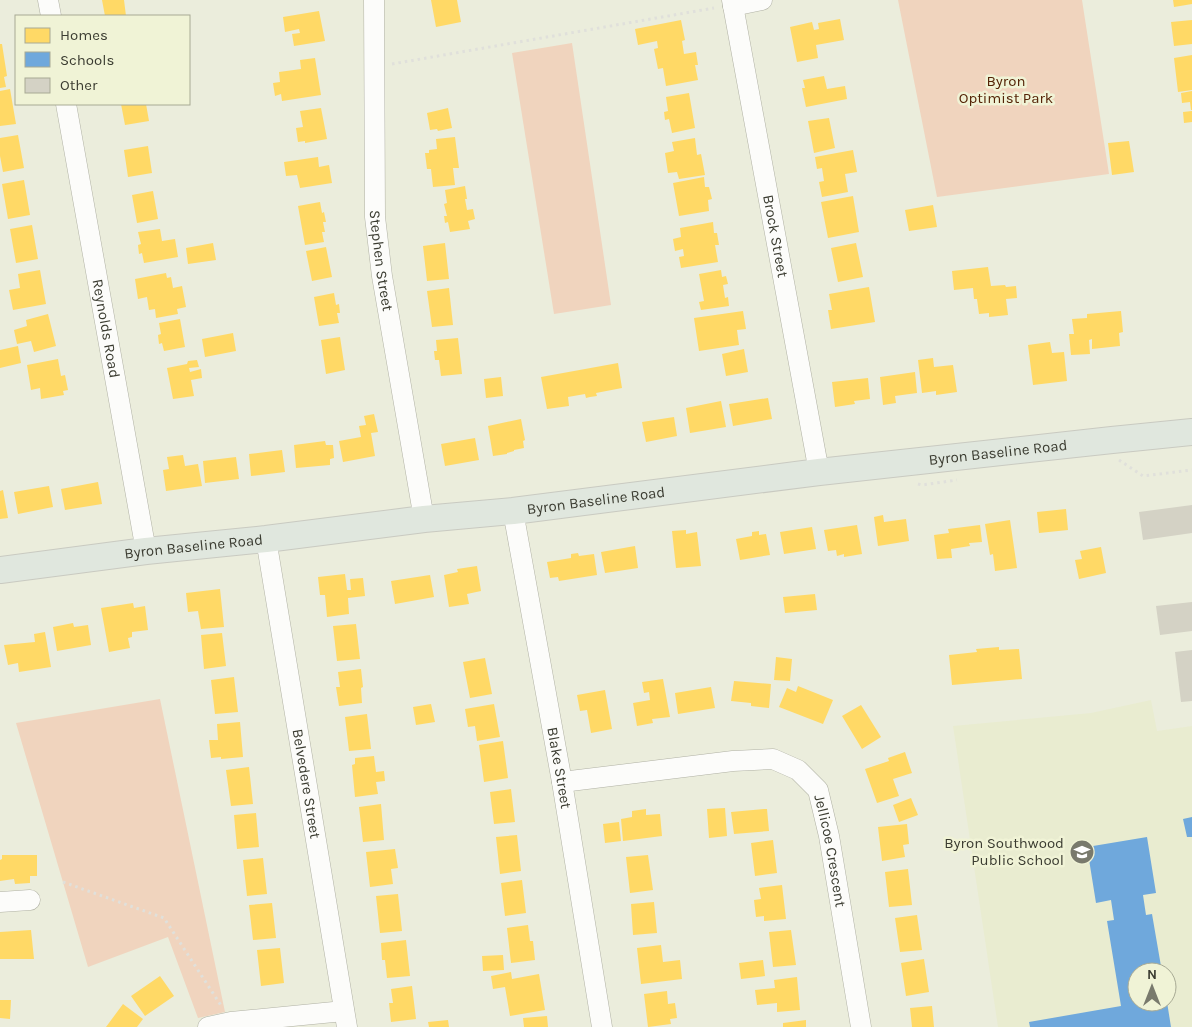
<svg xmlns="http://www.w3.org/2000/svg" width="1192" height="1027" font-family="Karla,sans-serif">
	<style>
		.built { fill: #e9ecd0; fill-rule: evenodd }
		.green { fill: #f0d4be }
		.homes { fill: #ffd966 }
		.schools { fill: #6fa8dc }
		.building { fill: #d4d2c5 }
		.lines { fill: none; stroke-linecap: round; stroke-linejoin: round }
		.minor-casing { stroke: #b0b1a4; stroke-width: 21 }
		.major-casing { stroke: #c9cac1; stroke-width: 28 }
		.path { stroke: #e0e0db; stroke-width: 3; stroke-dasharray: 2.5 4; stroke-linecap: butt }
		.minor { stroke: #fcfcfa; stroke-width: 20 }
		.major { stroke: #e0e7de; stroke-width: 26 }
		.labels { text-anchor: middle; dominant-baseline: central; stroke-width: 5; stroke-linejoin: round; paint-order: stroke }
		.park-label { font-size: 15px; fill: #542306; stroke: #f0f3d6 }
		.street-label { font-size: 15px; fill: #3b3c31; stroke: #f0f3d6 }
		.poi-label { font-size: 15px; fill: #3b3c31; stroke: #f0f3d6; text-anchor: end }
	</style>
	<rect width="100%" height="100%" fill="#ebeddc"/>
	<path class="built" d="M 1151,700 L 1157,731 L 1192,726 L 1192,1027 L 998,1027 L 953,726 L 1091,713 ZM 1137,972 L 1167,972 L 1167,1002 L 1137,1002 Z"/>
	<path class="green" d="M 898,0 L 1082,0 L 1109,174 L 937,197 Z
		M 572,43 L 611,305 L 554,314 L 512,53 Z
		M 160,699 L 225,1012 L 198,1018 L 168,937 L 88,967 L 16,723 Z"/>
	<path class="homes" d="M 102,0 L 124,0 L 126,16 L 105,16 Z
		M 431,0 L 457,0 L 461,22 L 436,27 Z
		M 1173,0 L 1192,0 L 1192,4 L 1174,7 Z
		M 319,11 L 325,41 L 294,46 L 292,34 L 300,33 L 299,29 L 285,32 L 283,17 Z
		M 840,19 L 844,40 L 816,45 L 818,58 L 797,62 L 790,27 L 812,22 L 814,30 L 819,29 L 818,23 Z
		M 681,20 L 685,40 L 682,41 L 684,54 L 696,52 L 698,65 L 695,65 L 698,80 L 666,86 L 663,68 L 658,69 L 654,49 L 658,48 L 657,41 L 638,45 L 635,29 Z
		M 1192,20 L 1192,44 L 1174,46 L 1171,22 Z
		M 0,44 L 2,44 L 7,76 L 4,77 L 6,87 L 0,88 Z
		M 1192,55 L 1192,90 L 1178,92 L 1174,58 Z
		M 315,58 L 321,95 L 282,101 L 281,94 L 275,96 L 273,83 L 280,82 L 279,72 L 301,69 L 300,60 Z
		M 824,76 L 827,89 L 845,86 L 847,99 L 806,107 L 802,88 L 805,88 L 803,80 Z
		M 10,89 L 16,124 L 0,126 L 0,91 Z
		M 1192,91 L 1192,110 L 1191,110 L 1190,102 L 1182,103 L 1181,93 Z
		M 689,93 L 695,128 L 672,133 L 669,119 L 665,120 L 664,112 L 668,111 L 666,97 Z
		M 121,104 L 146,104 L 149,121 L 125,125 Z
		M 321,108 L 327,139 L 305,143 L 305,141 L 298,142 L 296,128 L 303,127 L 300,111 Z
		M 448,108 L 452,128 L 438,131 L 437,129 L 430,130 L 427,113 Z
		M 1192,111 L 1192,122 L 1184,123 L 1183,112 Z
		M 829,118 L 835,148 L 814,153 L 808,121 Z
		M 18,135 L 24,168 L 3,172 L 0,156 L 0,138 Z
		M 455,137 L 459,168 L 453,168 L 455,185 L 433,187 L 431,169 L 427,169 L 425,153 L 429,153 L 429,150 L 437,149 L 436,139 Z
		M 695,138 L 697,155 L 701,154 L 705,175 L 679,179 L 677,172 L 668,173 L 665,153 L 674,151 L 672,142 Z
		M 1129,141 L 1134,172 L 1112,175 L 1108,143 Z
		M 148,146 L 152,173 L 128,177 L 124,150 Z
		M 853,150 L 857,172 L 845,174 L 848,192 L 822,197 L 819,182 L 824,181 L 822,168 L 817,169 L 815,157 Z
		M 318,157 L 319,167 L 329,165 L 332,183 L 300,188 L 297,175 L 286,176 L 284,162 Z
		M 704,177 L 705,187 L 709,187 L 712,199 L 708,200 L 709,211 L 679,216 L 673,183 Z
		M 24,180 L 30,215 L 8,219 L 2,184 Z
		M 465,186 L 467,199 L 465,199 L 467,210 L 473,209 L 475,219 L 468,221 L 470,229 L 450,232 L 448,222 L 445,223 L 444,216 L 447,216 L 444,204 L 447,203 L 445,190 Z
		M 153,191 L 158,219 L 137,223 L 132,195 Z
		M 853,196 L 859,232 L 828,238 L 821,202 Z
		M 320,202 L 322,213 L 324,212 L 326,222 L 323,222 L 325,232 L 322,232 L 324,242 L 305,245 L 298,206 Z
		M 933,205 L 937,227 L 909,231 L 905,210 Z
		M 713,222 L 714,233 L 717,233 L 719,245 L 715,245 L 718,262 L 681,268 L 679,257 L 684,256 L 683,249 L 675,251 L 673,239 L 681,237 L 680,228 Z
		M 32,225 L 38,259 L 16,263 L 10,229 Z
		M 160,229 L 162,241 L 175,239 L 178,257 L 144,263 L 142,253 L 139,254 L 138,245 L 141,244 L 138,232 Z
		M 213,243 L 216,260 L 188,264 L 186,248 Z
		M 445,243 L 449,279 L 427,281 L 423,246 Z
		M 856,243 L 863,277 L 838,282 L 831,248 Z
		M 326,247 L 332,277 L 312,281 L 306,251 Z
		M 988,267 L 991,286 L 1005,285 L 1006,287 L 1016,286 L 1017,298 L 1006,299 L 1008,315 L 989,317 L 989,313 L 979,314 L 977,299 L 974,299 L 973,288 L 954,290 L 952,271 Z
		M 40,270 L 46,304 L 13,310 L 9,290 L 20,288 L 18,274 Z
		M 721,270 L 722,277 L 726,276 L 728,284 L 723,285 L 725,298 L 728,297 L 729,306 L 701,310 L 699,302 L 704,301 L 699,274 Z
		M 166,273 L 167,278 L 171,277 L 173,288 L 182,286 L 186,307 L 177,309 L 178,314 L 156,318 L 155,309 L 149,310 L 147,297 L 138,299 L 135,279 Z
		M 869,287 L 875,322 L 831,329 L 828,310 L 832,310 L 829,294 Z
		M 449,288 L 453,325 L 432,327 L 427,291 Z
		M 334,293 L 336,305 L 339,304 L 340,313 L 337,313 L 339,323 L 319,326 L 314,297 Z
		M 743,311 L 746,329 L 737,330 L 739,345 L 699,351 L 694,318 Z
		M 1121,311 L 1123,332 L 1119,333 L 1120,346 L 1092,349 L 1092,339 L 1089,340 L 1090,354 L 1071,355 L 1069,334 L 1074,334 L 1072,319 L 1087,318 L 1087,314 Z
		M 48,314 L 56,346 L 34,352 L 31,341 L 17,344 L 14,330 L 27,326 L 26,320 Z
		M 180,319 L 185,347 L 164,351 L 162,343 L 159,344 L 158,335 L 161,334 L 159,323 Z
		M 233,333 L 236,351 L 205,357 L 202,339 Z
		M 340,337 L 345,370 L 326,374 L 321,340 Z
		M 458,338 L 462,374 L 441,376 L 439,360 L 435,360 L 434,351 L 437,351 L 436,340 Z
		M 1050,342 L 1052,353 L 1064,352 L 1067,381 L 1033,385 L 1028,345 Z
		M 18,346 L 21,363 L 0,368 L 0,350 Z
		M 744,349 L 748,372 L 726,376 L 722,354 Z
		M 933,358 L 934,367 L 953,365 L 957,392 L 936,395 L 936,391 L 922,393 L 918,360 Z
		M 58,359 L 61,376 L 65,375 L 68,390 L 63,391 L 64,395 L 41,399 L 40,388 L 31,390 L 27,365 Z
		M 197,360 L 199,367 L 189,368 L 190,372 L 201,369 L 202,378 L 191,380 L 194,396 L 173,399 L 167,368 L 187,364 L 188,361 Z
		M 618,363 L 622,388 L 596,393 L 597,396 L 590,397 L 586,398 L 585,394 L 568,397 L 569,406 L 547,409 L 541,377 Z
		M 915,372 L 917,393 L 895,396 L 896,403 L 883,405 L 880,377 Z
		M 501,377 L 503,396 L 486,398 L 484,379 Z
		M 868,378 L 870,399 L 854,401 L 855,404 L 835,407 L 832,382 Z
		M 768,398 L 772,419 L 733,426 L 729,404 Z
		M 721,401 L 726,427 L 690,433 L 686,408 Z
		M 374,414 L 378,432 L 371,433 L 375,456 L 343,462 L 339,441 L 361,437 L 359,426 L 366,425 L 364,416 Z
		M 674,417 L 677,436 L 646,442 L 642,422 Z
		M 521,419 L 525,440 L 523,441 L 524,448 L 514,450 L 514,451 L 507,453 L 507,454 L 493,456 L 488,426 Z
		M 475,438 L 479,460 L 445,466 L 441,444 Z
		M 325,441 L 326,445 L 333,445 L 334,458 L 330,459 L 330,465 L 296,468 L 294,445 Z
		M 282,450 L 285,472 L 251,476 L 249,454 Z
		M 183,455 L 185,466 L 198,464 L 202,486 L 166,491 L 163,470 L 169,469 L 167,457 Z
		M 236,457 L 239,479 L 205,483 L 203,461 Z
		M 98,482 L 102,504 L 65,510 L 61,489 Z
		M 49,486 L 53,507 L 18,514 L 14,492 Z
		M 3,490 L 8,518 L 0,519 L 0,491 Z
		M 1066,509 L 1068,530 L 1039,533 L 1037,512 Z
		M 883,515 L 884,522 L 906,519 L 909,541 L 878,546 L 874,517 Z
		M 1010,520 L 1017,568 L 995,571 L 993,554 L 990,555 L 985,524 Z
		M 857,525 L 862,554 L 844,557 L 844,554 L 837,556 L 836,550 L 828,551 L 824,530 Z
		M 980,525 L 982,542 L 969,543 L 970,546 L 951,549 L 952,558 L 937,559 L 934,535 L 949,533 L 948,529 Z
		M 812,527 L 816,549 L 784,554 L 780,532 Z
		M 686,530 L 686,534 L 697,532 L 701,566 L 676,568 L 672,531 Z
		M 759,531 L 759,535 L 766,534 L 770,555 L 740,560 L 736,539 L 752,536 L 752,532 Z
		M 635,546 L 638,568 L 605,573 L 601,552 Z
		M 1101,547 L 1106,573 L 1079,579 L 1075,560 L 1082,559 L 1080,551 Z
		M 578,553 L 579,556 L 594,554 L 597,575 L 559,581 L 558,577 L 550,578 L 547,562 L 571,558 L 571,554 Z
		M 477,566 L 481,591 L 467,594 L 469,604 L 449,607 L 444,575 L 458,572 L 457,569 Z
		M 345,574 L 347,590 L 351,590 L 350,579 L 363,578 L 365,596 L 348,598 L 349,614 L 327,617 L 325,595 L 320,595 L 318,577 Z
		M 430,575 L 434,597 L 395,604 L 391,581 Z
		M 220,589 L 224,627 L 201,629 L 198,611 L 188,612 L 186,593 Z
		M 815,594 L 817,610 L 785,613 L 783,597 Z
		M 133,603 L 134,608 L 145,606 L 148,630 L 132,632 L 132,637 L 128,638 L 130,648 L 109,652 L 101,608 Z
		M 73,623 L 74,627 L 88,625 L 91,645 L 57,651 L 53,627 Z
		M 356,624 L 360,659 L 337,661 L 333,626 Z
		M 45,632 L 51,667 L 19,672 L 18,663 L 8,665 L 4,645 L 35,642 L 34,634 Z
		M 222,633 L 226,666 L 204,669 L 201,635 Z
		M 999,647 L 999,650 L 1019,649 L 1022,679 L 952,685 L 949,655 L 977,652 L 976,649 Z
		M 776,657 L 792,659 L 790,681 L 774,680 Z
		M 485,658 L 492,694 L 470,698 L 463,662 Z
		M 361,669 L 363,687 L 361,688 L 362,703 L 339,706 L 336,687 L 340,687 L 338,672 Z
		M 234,677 L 238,712 L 215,714 L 211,680 Z
		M 663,679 L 670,717 L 652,719 L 653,723 L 637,726 L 633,703 L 650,700 L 649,692 L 644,693 L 642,682 Z
		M 734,681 L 771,684 L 769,708 L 751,706 L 751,703 L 731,701 Z
		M 798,686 L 833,700 L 823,724 L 779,707 L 787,688 L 796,692 Z
		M 711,687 L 715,708 L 678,714 L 675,693 Z
		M 605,690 L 612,729 L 591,733 L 587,710 L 580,711 L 577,695 Z
		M 431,704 L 435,722 L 416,725 L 413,707 Z
		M 494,704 L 500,737 L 477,741 L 475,726 L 468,727 L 465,709 Z
		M 861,705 L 881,737 L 862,749 L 842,716 Z
		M 367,714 L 371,749 L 349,751 L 345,717 Z
		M 240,722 L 243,757 L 221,759 L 221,757 L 211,758 L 209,740 L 218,740 L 217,724 Z
		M 503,741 L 508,778 L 484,782 L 479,745 Z
		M 905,752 L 912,773 L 893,779 L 899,796 L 877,803 L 865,769 L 889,761 L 888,758 Z
		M 374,756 L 376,772 L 384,771 L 385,781 L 376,782 L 378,794 L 355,797 L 352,765 L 355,764 L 355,758 Z
		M 249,767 L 253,804 L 231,806 L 226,770 Z
		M 511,789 L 515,822 L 494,824 L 490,792 Z
		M 911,798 L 918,815 L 899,822 L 893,805 Z
		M 381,804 L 384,840 L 363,842 L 359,807 Z
		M 725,808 L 727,836 L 709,838 L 707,809 Z
		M 646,809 L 646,815 L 660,814 L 662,836 L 623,841 L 621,819 L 632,817 L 632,811 Z
		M 764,809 L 767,809 L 769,831 L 734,834 L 731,812 Z
		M 256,813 L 259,847 L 237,849 L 234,815 Z
		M 619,822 L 621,841 L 605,843 L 603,824 Z
		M 907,824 L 909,844 L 903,845 L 905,857 L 882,861 L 878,827 Z
		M 517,835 L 521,871 L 500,874 L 496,837 Z
		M 773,840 L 777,873 L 755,876 L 751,843 Z
		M 395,849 L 398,868 L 391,869 L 393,884 L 370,887 L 366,852 Z
		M 2,855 L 37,855 L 37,876 L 30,876 L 30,883 L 15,884 L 14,879 L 0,881 L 0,860 L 2,859 Z
		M 648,855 L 653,890 L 630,893 L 626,857 Z
		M 263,858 L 267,894 L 247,896 L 243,860 Z
		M 908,869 L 912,905 L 889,907 L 885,872 Z
		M 522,880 L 526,913 L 505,916 L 501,883 Z
		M 782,885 L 786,919 L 764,921 L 764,916 L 756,917 L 754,900 L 761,899 L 759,888 Z
		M 398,894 L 402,931 L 380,933 L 376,896 Z
		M 654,902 L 657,933 L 633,935 L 631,904 Z
		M 272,903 L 276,938 L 253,940 L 249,905 Z
		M 917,915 L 922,950 L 900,952 L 895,918 Z
		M 528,925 L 530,941 L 533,941 L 535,960 L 511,963 L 507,928 Z
		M 31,930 L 34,959 L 0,959 L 0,932 Z
		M 791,930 L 796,965 L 773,967 L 769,932 Z
		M 406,940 L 410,976 L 387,978 L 385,960 L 382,960 L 381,943 Z
		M 661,945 L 663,962 L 680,960 L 682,979 L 641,984 L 637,948 Z
		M 280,948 L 284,983 L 261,986 L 257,950 Z
		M 503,955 L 504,970 L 483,971 L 482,956 Z
		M 924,959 L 929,992 L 906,996 L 901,963 Z
		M 763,960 L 765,976 L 741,979 L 739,963 Z
		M 511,972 L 512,979 L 539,974 L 545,1010 L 510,1016 L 505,987 L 493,989 L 491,976 Z
		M 160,976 L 174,996 L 145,1016 L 131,996 Z
		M 797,977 L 800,1010 L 777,1012 L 777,1003 L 757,1005 L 755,990 L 775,988 L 774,980 Z
		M 412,986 L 416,1019 L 391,1022 L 389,1003 L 393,1003 L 391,989 Z
		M 667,991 L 668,1004 L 675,1003 L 677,1018 L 670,1019 L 671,1024 L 648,1027 L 644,994 Z
		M 0,1000 L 11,1000 L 10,1019 L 0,1018 Z
		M 123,1004 L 143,1019 L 137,1027 L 106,1027 Z
		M 932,1006 L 934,1027 L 912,1027 L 910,1008 Z
		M 547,1016 L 548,1027 L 524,1027 L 523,1018 Z
		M 448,1020 L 449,1027 L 429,1027 L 428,1022 Z
		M 806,1020 L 806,1027 L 783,1027 L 783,1023 Z"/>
	<path class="schools" d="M 1192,817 L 1192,837 L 1187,837 L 1183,819 Z
		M 1147,837 L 1156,893 L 1143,895 L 1146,915 L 1152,914 L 1162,972 L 1137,972 L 1137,1002 L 1167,1002 L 1171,1027 L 1030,1027 L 1029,1022 L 1121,1006 L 1107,921 L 1114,920 L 1111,900 L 1096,903 L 1087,847 Z"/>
	<path class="building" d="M 1192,505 L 1192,533 L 1143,540 L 1139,512 Z
		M 1192,602 L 1192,631 L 1160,635 L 1156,606 Z
		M 1192,650 L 1192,701 L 1181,702 L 1175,652 Z"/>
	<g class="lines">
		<defs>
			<g id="minor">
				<path d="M 48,0 L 51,16"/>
				<path id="s1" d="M 374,0 L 375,217 L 382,276 L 424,519"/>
				<path id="s2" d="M 732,0 L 819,472"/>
				<path d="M 733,6 L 762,0"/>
				<path id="s3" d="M 66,104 L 146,551"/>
				<path id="s4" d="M 513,511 L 562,782 L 602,1027"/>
				<path id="s5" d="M 266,539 L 347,1027"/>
				<path id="s6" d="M 562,782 L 733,761 L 773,759 L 798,770 L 818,790 L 829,836 L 861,1027"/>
				<path d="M 0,902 L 30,900"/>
				<path d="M 208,1027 L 231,1022 L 344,1011"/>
			</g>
			<g id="major">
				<path id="s7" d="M 0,570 L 146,551 L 266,539 L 424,519 L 513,511 L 819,472 L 1112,440 L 1192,432"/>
			</g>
		</defs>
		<use href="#minor" class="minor-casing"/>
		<use href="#major" class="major-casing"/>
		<path class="path" d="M 392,64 L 714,8
			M 1119,460 L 1143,476 L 1192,470
			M 918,484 L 922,485 L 957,480
			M 63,882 L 164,918 L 222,1007"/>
		<use href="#minor" class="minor"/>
		<use href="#major" class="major"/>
	</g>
	<defs>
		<symbol id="school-disc" viewBox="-11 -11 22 22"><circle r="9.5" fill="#797a6d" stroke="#f0f3d6"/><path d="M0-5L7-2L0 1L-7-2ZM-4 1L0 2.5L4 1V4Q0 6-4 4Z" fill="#fff"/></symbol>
	</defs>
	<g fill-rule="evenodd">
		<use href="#school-disc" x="1068" y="838" width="28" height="28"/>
	</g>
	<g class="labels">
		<g class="park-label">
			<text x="1006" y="81">Byron<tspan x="1006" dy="17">Optimist Park</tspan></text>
		</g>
		<g class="street-label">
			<text stroke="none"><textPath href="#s2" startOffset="240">Brock Street</textPath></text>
			<text stroke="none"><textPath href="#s1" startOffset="261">Stephen Street</textPath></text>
			<text stroke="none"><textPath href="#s3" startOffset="228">Reynolds Road</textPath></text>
			<text stroke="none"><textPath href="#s7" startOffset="1005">Byron Baseline Road</textPath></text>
			<text stroke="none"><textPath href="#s7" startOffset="600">Byron Baseline Road</textPath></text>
			<text stroke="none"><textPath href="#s7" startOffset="195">Byron Baseline Road</textPath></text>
			<text stroke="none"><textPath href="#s4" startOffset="261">Blake Street</textPath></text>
			<text stroke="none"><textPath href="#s5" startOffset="248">Belvedere Street</textPath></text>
			<text stroke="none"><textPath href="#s6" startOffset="330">Jellicoe Crescent</textPath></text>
		</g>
		<g class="poi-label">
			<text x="1064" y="843">Byron Southwood<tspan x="1064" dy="17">Public School</tspan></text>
		</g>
	</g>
	<rect x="15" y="15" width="175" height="90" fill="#f0f3d6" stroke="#a8aa94"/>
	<rect x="25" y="28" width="25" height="15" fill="#ffd966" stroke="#a8aa94"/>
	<text x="60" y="40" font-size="15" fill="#3b3c31">Homes</text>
	<rect x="25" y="52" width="25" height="15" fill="#6fa8dc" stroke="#a8aa94"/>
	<text x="60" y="65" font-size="15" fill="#3b3c31">Schools</text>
	<rect x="25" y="78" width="25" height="15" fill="#d4d2c5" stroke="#a8aa94"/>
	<text x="60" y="90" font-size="15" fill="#3b3c31">Other</text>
	<g transform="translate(1152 987)"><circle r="24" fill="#f0f3d6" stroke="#a8aa94"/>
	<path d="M0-4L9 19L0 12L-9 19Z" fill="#797a6d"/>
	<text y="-8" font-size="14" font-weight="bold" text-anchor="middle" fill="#3b3c31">N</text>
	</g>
</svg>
